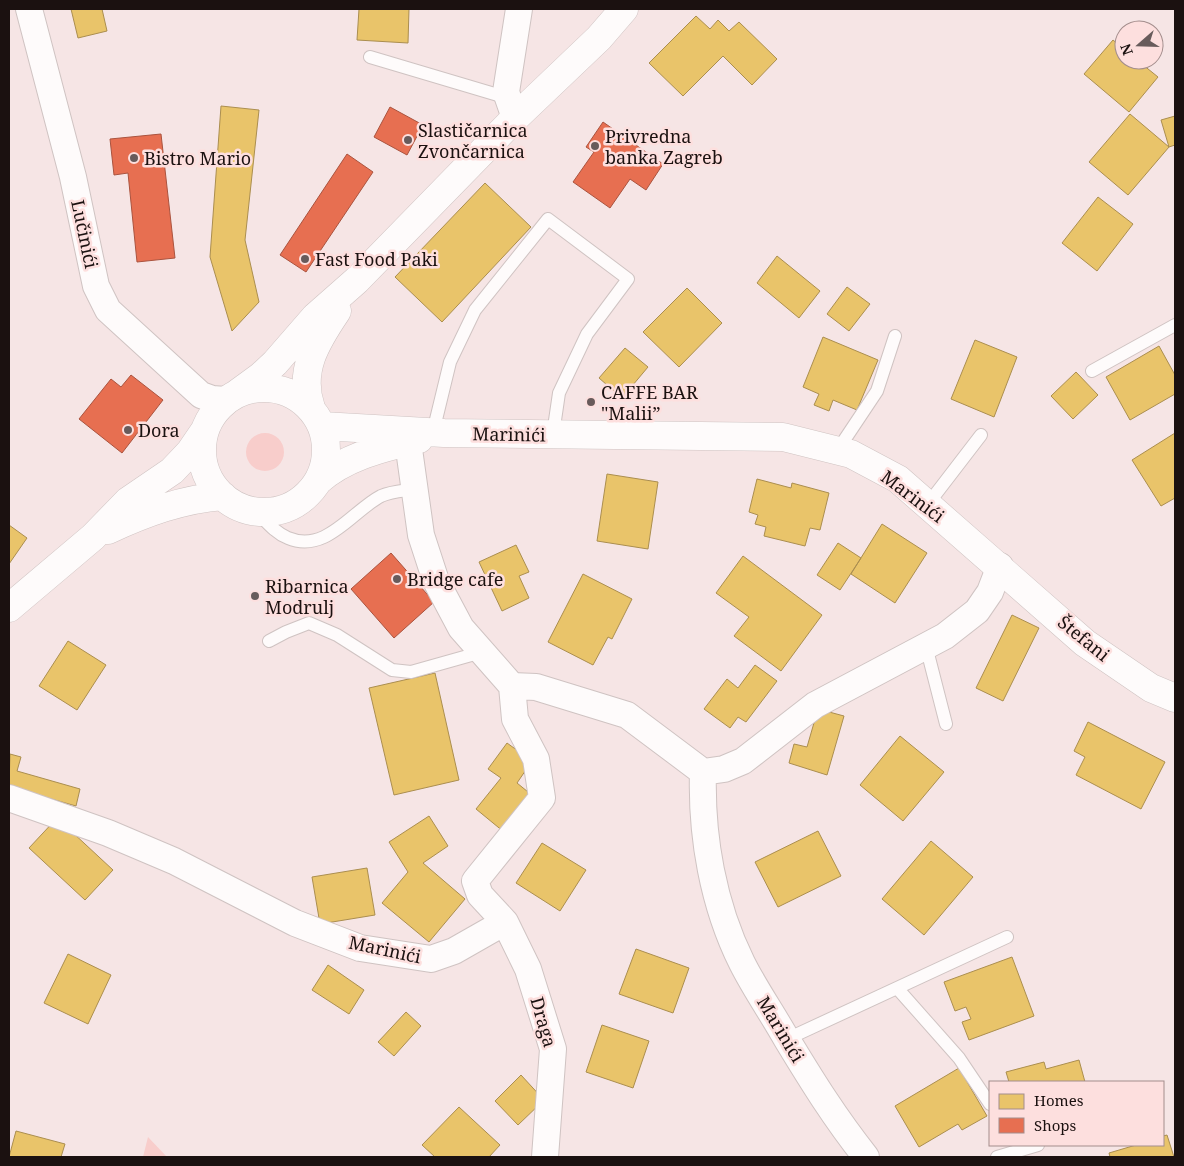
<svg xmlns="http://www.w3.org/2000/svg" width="1184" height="1166" font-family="'Noto Serif',serif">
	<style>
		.green { fill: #f8cdcb }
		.homes { fill: #e9c46a; stroke: #ab8e4f }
		.shops { fill: #e76f51; stroke: #aa533e }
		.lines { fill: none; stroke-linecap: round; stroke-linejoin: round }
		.lane-casing { stroke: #cfc3c2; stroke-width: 14 }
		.street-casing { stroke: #cfc3c2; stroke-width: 28 }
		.secondary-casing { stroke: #cfc3c2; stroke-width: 29 }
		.lane { stroke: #fefbfb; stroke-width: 12 }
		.street { stroke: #fefbfb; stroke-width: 26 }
		.secondary { stroke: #fefbfb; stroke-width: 28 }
		.poi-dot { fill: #685b5b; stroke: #fddfde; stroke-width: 2 }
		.labels { text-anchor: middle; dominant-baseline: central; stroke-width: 5; stroke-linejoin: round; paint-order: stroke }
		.poi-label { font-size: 18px; fill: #1b1110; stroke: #fddfde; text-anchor: start }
		.street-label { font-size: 18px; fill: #1b1110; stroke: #fddfde }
	</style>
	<rect width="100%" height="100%" fill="#f6e5e5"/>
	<path class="green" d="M246 452a19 19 0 1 1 38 0a19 19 0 1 1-38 0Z
		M 148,1137 L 167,1157 L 143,1157 Z"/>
	<path class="homes" d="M 71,9 L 102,9 L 107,31 L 78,38 Z
		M 359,9 L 409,9 L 408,43 L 357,40 Z
		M 696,16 L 710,29 L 718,20 L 729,31 L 739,22 L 777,59 L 752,85 L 723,56 L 683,96 L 649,63 Z
		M 1113,40 L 1124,49 L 1124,60 L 1137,60 L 1158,77 L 1129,112 L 1084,74 Z
		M 221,106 L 259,110 L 245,240 L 259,302 L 232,331 L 210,257 Z
		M 1130,114 L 1169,147 L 1128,195 L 1089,162 Z
		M 1175,116 L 1175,145 L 1169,147 L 1161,120 Z
		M 485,183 L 531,227 L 442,322 L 395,277 Z
		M 1098,197 L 1133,224 L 1097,271 L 1062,243 Z
		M 777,256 L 820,291 L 799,318 L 757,283 Z
		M 847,287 L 870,304 L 849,331 L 827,314 Z
		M 687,288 L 722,323 L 679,367 L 643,332 Z
		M 823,337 L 878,360 L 857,410 L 833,400 L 829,411 L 814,405 L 819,394 L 803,387 Z
		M 975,340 L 1017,357 L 994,417 L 951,399 Z
		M 1159,346 L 1175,375 L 1175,394 L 1130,420 L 1106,377 Z
		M 625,348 L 648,367 L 622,398 L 599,378 Z
		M 1076,372 L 1098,395 L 1073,419 L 1051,396 Z
		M 1175,433 L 1175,498 L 1161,506 L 1132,460 Z
		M 607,474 L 658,482 L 648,549 L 597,541 Z
		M 757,479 L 791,488 L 792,483 L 829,493 L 820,530 L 810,528 L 805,546 L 764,536 L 766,527 L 755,524 L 758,515 L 749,512 Z
		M 882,524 L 927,553 L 895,603 L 851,574 Z
		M 9,525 L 27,538 L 9,564 Z
		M 838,543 L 861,558 L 840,590 L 817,575 Z
		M 516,545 L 529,572 L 519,576 L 529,598 L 502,611 L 479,562 Z
		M 743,556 L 822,615 L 781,671 L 734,636 L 749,617 L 716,593 Z
		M 583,574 L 632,599 L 612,639 L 608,637 L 593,665 L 548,642 Z
		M 1012,615 L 1039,628 L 1003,701 L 976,688 Z
		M 68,641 L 106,665 L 77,710 L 39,686 Z
		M 755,665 L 777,681 L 746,722 L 738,717 L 730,728 L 704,709 L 727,679 L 738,688 Z
		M 435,673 L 459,780 L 394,795 L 369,688 Z
		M 818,709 L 844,716 L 827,775 L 789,763 L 794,744 L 807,747 Z
		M 1088,722 L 1165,762 L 1141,809 L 1076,775 L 1085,757 L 1074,751 Z
		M 900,736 L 944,772 L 903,821 L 860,785 Z
		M 507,743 L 532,761 L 517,783 L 533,796 L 504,832 L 476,809 L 501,778 L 488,769 Z
		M 10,754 L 21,757 L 17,771 L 80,789 L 76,806 L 9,787 Z
		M 429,816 L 448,846 L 423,863 L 465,899 L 429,942 L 382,903 L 408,872 L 389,842 Z
		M 57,818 L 113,870 L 85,900 L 29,848 Z
		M 818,831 L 841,876 L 778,907 L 755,862 Z
		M 931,841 L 973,877 L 924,935 L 882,899 Z
		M 542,843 L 586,870 L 560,911 L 516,883 Z
		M 367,868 L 375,915 L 320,924 L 312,877 Z
		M 636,949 L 689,968 L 673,1013 L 619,994 Z
		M 68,954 L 111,975 L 88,1024 L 44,1003 Z
		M 1012,957 L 1034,1016 L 969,1040 L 962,1022 L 971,1019 L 966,1007 L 955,1011 L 944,982 Z
		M 328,965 L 364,990 L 349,1014 L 312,990 Z
		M 406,1012 L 421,1026 L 394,1056 L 378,1042 Z
		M 602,1025 L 649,1041 L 633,1088 L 586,1072 Z
		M 1079,1060 L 1085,1082 L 1009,1082 L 1006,1072 L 1044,1062 L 1046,1069 Z
		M 959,1068 L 987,1116 L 962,1130 L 958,1124 L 919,1147 L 895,1106 Z
		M 521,1075 L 544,1100 L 518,1125 L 495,1101 Z
		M 459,1107 L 500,1145 L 489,1157 L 435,1157 L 422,1145 Z
		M 16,1131 L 65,1144 L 61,1157 L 9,1157 Z
		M 1167,1135 L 1174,1157 L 1110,1157 L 1109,1153 L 1136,1145 L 1163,1145 L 1163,1136 Z"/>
	<path class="shops" d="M 390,107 L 423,125 L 407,155 L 374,137 Z
		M 603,122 L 663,164 L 646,190 L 630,179 L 610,208 L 573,182 L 594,152 L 586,147 Z
		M 161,134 L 175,258 L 137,262 L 128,173 L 114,175 L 110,139 Z
		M 347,154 L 373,172 L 306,272 L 280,255 Z
		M 131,375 L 163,400 L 122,453 L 79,419 L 111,379 L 121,387 Z
		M 391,553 L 434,602 L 394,638 L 351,589 Z"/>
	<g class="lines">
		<defs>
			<path id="lane" d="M 370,57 L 508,98
				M 1092,371 L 1175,325
				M 433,432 L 450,362 L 475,310 L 548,219 L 628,279 L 587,334 L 559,393 L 553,434
				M 837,451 L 877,391 L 895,336
				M 928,504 L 981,435
				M 256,511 C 266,521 275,533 288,538 C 326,554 352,511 381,496 C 392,491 403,491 415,489
				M 269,641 L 286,632 L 309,623 L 337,635 L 392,670 L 411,672 L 482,652
				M 926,646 L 946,724
				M 897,988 L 959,1058 L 990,1104
				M 787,1039 L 1007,937
				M 997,1157 L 1038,1145"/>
			<path id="street" d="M 29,9 L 73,177 L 96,286 L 108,310 L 201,395 L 212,399 L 226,400
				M 515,118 L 506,92 L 519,9
				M 408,442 L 421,535 L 436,581 L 461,628 L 512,686 L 515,719 L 536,759 L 542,798 L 475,881 L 480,895 L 505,922 L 528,969 L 553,1049 L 545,1157
				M 512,686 L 536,687 L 627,715 L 703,772 L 724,769 L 743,761 L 815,705 L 945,636 L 977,611 L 990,592 L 1000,566
				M 703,772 C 701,836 713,905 742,963 C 755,989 772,1013 786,1038 C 812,1081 835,1118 866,1157
				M 9,798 L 108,833 L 174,861 L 295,923 L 360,948 L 431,959 L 454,951 L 505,922"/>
			<path id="secondary" d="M202 450a62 62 0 1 1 124 0a62 62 0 1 1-124 0Z
				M 235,395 L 261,376 L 275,363 L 315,317 L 357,280 L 515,118 L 599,38 L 624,9
				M 311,408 C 298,371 316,342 337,311
				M 322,426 L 444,433 L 783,437 L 851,454 L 898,479 L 1085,643 L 1151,688 L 1175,698
				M 318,481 C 346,456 383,448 419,439
				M 108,530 C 145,513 182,499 223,496
				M 9,608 L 93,537 L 128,501 L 172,471 L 190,452 L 205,430"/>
		</defs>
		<use href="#lane" class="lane-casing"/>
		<use href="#street" class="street-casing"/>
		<use href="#secondary" class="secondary-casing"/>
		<use href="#lane" class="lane"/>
		<use href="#street" class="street"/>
		<use href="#secondary" class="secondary"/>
	</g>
	<g class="poi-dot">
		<circle cx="408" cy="140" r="5"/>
		<circle cx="595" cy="146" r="5"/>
		<circle cx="134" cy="158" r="5"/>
		<circle cx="305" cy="259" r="5"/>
		<circle cx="591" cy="402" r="5"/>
		<circle cx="128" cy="430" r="5"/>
		<circle cx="397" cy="579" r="5"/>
		<circle cx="255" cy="596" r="5"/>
	</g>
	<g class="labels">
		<g class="poi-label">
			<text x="418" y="130">Slastičarnica<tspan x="418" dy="21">Zvončarnica</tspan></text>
			<text x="605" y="136">Privredna<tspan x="605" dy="21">banka Zagreb</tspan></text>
			<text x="144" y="158">Bistro Mario</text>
			<text x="315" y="259">Fast Food Paki</text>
			<text x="601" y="392">CAFFE BAR<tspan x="601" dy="21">"Malii”</tspan></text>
			<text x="138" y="430">Dora</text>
			<text x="407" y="579">Bridge cafe</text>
			<text x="265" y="586">Ribarnica<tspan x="265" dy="21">Modrulj</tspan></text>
		</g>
		<g class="street-label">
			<text transform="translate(85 234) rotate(78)">Lučinići</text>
			<text transform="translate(509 434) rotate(1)">Marinići</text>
			<text transform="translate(913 496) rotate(37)">Marinići</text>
			<text transform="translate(1084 638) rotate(39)">Štefani</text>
			<text transform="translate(385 949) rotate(12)">Marinići</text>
			<text transform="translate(544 1022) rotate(74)">Draga</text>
			<text transform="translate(781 1029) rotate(59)">Marinići</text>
		</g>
	</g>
	<rect width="1184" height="1166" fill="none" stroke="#1b1110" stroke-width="20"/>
	<rect x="989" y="1081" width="175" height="65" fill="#fddfde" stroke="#a38d8c"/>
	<rect x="999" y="1094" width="25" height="15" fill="#e9c46a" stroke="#a38d8c"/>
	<text x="1034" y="1106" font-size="15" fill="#1b1110">Homes</text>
	<rect x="999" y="1118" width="25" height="15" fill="#e76f51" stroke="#a38d8c"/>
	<text x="1034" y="1131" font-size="15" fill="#1b1110">Shops</text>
	<g transform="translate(1139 45) rotate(250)"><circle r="24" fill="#fddfde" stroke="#a38d8c"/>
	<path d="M0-4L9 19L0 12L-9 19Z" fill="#685b5b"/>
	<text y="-8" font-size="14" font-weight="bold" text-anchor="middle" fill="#1b1110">N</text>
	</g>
</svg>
